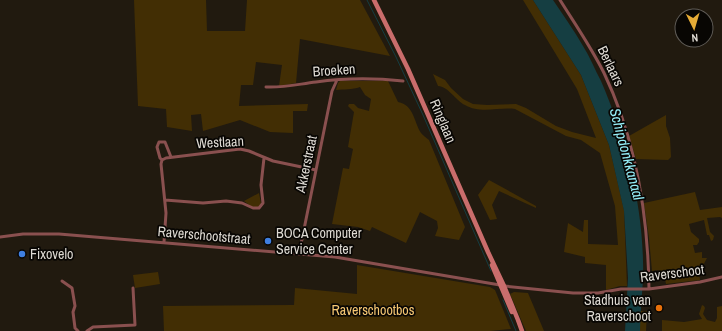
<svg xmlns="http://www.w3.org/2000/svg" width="722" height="331" font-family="'Archivo Narrow',sans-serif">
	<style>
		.green { fill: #422e04 }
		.water { fill: #153e42 }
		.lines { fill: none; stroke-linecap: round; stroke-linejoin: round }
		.stream { stroke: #153e42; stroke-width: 1 }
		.street { stroke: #8a504f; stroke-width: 3 }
		.secondary { stroke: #ca6d6c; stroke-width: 4.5 }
		.shop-dot { fill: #3f7fe0; stroke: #080603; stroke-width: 1.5 }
		.food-dot { fill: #e8710a; stroke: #080603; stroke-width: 1.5 }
		.labels { text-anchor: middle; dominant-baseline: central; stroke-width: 3.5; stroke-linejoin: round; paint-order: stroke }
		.street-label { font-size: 14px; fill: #dedad3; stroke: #080603 }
		.poi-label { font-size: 14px; fill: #dedad3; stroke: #080603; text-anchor: start }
		.park-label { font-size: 14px; fill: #f6c773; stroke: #080603 }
		.water-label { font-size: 15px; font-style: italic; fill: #95eef8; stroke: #080603 }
	</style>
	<rect width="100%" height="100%" fill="#211a0f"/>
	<path class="green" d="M 134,0 L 206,0 L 207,31 L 245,31 L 247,0 L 360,0 L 390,56 L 300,39 L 296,83 L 279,86 L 282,65 L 256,62 L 253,85 L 241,85 L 239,106 L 308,104 L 307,111 L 293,111 L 293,133 L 270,132 L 240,120 L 203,131 L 201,114 L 191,115 L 192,131 L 167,127 L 166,109 L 138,106 Z
		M 523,0 L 533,0 L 581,75 L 609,145 L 624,210 L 627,286 L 620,286 L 606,290 L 606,265 L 585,263 L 585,257 L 564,252 L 568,223 L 583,232 L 584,220 L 588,220 L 588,244 L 618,245 L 615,206 L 600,153 L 581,140 L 566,136 L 515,109 C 499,107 480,114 465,105 C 456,101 448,86 438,86 L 433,74 L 445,80 L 451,88 L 463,99 L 473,104 L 487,105 L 516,104 L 526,108 L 556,126 L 572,132 L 596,138 L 577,89 Z
		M 340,81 L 388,81 L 398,102 C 414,105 414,122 421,133 C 423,135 426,138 429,140 L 465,227 L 459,240 L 435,236 L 438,228 L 437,221 L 420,212 L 406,243 L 372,227 L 370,231 L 358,227 L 332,224 L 343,168 L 349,169 L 353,149 L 348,147 L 354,112 L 348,106 L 349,104 L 354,104 L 358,108 L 369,111 L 371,99 L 365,95 L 360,87 C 352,90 344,89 336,90 L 338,83 Z
		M 666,115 L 666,126 L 670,138 L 671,157 L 668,160 L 636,159 L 629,136 Z
		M 489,180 L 536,206 L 536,208 L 499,191 L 492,205 L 497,219 L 490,220 L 478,195 Z
		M 695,192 L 700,210 L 722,207 L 722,218 L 720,217 L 707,218 L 710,232 L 714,236 L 713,240 L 711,241 L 709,235 L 707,235 L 704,220 L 689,224 L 691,232 L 699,239 L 699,242 L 697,245 L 693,245 L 695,253 L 702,252 L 702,258 L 707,258 L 699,273 L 700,280 L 666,284 L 664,274 L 659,275 L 658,270 L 652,271 L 649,238 L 644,203 Z
		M 259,193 L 261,203 L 259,207 L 252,207 L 244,201 Z
		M 357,265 L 490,287 L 495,290 L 511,329 L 490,331 L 164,331 L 163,306 L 294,305 L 295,288 L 357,294 Z
		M 158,272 L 160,284 L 135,288 L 133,275 Z
		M 514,292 L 528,293 L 544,331 L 526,331 L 510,294 Z
		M 702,305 L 704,306 L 705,308 L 703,314 L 707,320 L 715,322 L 717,318 L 717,307 L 722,306 L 722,331 L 662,331 L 662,320 L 684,322 L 702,319 L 699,314 Z
		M 640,311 L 647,311 L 646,331 L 640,331 Z"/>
	<path class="water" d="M 533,0 L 553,0 C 563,15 574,30 583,46 C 590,57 595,70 601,81 C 625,137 642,200 643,261 C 644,284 640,308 640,331 L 625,331 L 628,278 L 624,211 L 609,145 L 581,75 Z"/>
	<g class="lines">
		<path class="stream" d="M 367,0 L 396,57 L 423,115 L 491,271
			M 503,300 L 516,331"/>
		<path class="street" d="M 560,0 C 575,24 591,47 604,73 C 636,140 648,215 649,289
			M 266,87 C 283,88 299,84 316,82 C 345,78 374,78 403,81
			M 162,160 L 160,158 L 157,147 L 159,142 L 165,142 L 171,157
			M 165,200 L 203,203 L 226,201 L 242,203 L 253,208 L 259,208 L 263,203 L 261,185 L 264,158
			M 0,237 L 23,234 L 59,234 L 335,257 L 500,285
			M 164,242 L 166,213 L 161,164 L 162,160 L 166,158 L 240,149 L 249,151 L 273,161 L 316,170
			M 299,254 L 332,91 L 337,80
			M 62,281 L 72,288 L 75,306 L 73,312 L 75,328 L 78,331
			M 504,286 L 573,293 L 598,293 L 621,289 L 649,289 L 700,282 L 722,277
			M 87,331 L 93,327 L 135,325 L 133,288"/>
		<path class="secondary" d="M 374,0 L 408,69 L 488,252 L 504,286 L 518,320 L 522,331
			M 492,265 L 512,312"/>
	</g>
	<g class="shop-dot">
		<circle cx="268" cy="241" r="4"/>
		<circle cx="22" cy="254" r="4"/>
	</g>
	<circle class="food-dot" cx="659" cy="308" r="4"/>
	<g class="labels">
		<g class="street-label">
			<text transform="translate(611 66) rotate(64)">Berlaars</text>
			<text transform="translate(334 70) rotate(-4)">Broeken</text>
			<text transform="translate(443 121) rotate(67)">Ringlaan</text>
			<text transform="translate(220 142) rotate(-3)">Westlaan</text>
			<text transform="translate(306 164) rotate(-78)">Akkerstraat</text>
			<text transform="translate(204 235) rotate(5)">Raverschootstraat</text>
			<text transform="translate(672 273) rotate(-7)">Raverschoot</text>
		</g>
		<g class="poi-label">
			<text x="276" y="233">BOCA Computer<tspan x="276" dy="16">Service Center</tspan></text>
			<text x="30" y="254">Fixovelo</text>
			<text x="651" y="300" text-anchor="end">Stadhuis van<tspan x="651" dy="16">Raverschoot</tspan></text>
		</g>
		<g class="park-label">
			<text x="373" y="310">Raverschootbos</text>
		</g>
		<g class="water-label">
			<text transform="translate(627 154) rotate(75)">Schipdonkkanaal</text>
		</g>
	</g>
	<g transform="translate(694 28) rotate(175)"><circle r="19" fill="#080603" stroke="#5e5b56"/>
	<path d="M0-3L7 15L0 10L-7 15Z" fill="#e6ac36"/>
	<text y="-6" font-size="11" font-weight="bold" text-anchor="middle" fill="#dedad3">N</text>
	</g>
</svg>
